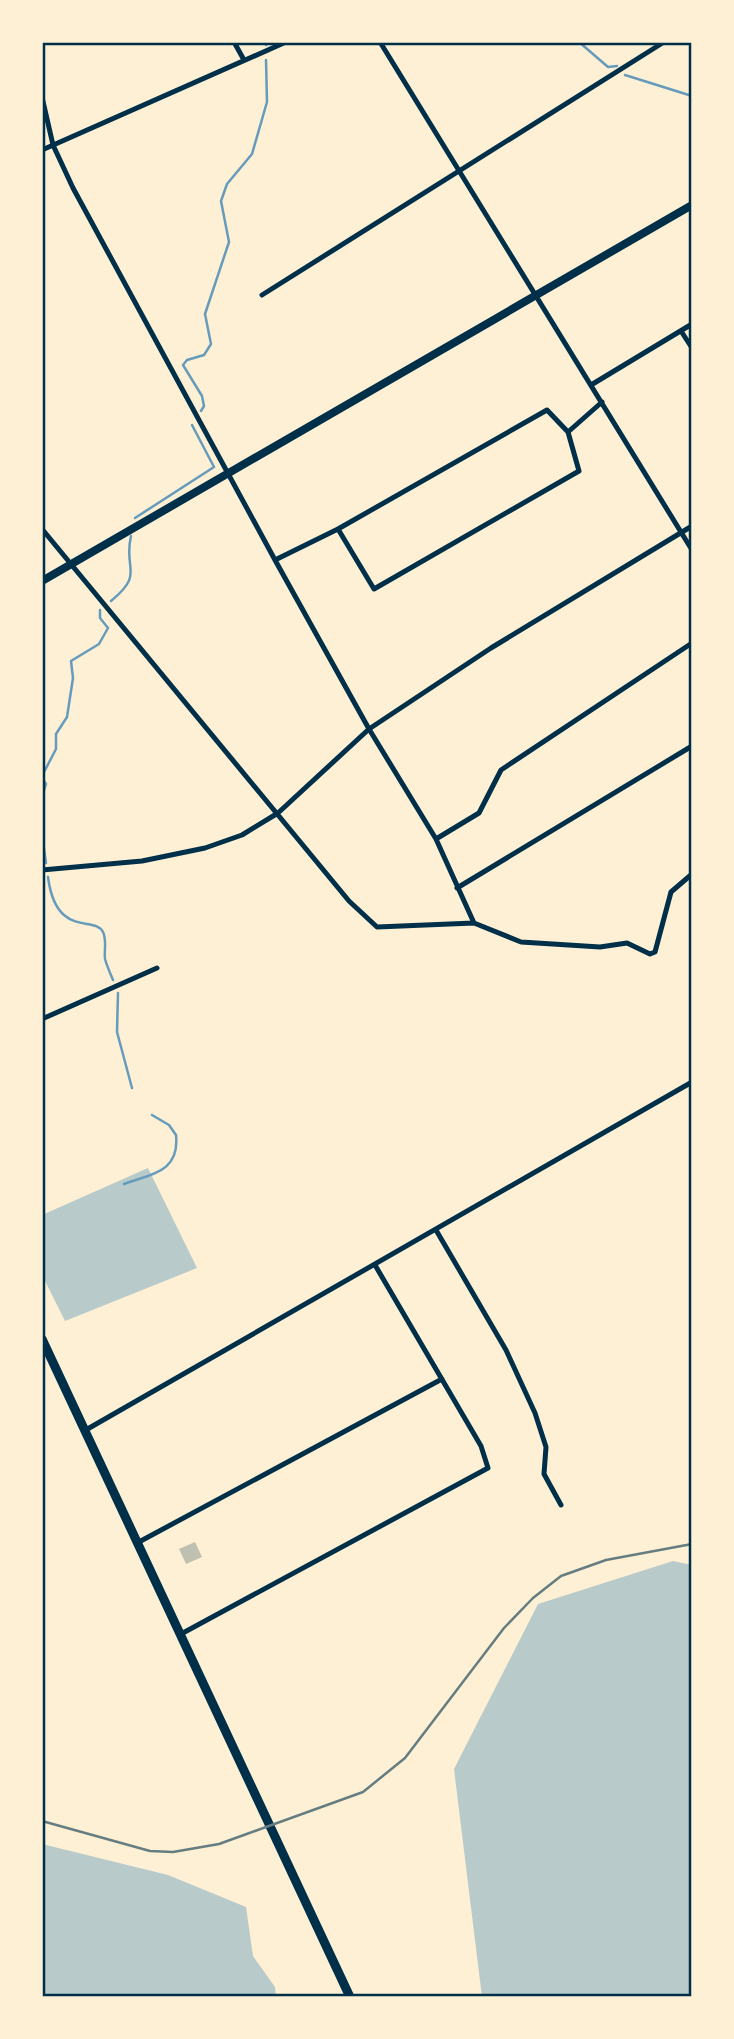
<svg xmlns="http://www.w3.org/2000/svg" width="734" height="2039" font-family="'Noto Sans',sans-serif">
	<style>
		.green { fill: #b9caca }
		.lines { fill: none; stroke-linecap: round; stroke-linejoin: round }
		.stream { stroke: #669bbc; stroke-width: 2.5 }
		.building { fill: #bec0b2 }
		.minor { stroke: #003049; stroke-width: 5 }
		.secondary { stroke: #003049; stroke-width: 8 }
		.primary { stroke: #003049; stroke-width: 9 }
		.rail { stroke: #657d81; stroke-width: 2.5 }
		.neatline { fill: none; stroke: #003049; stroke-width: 2.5 }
	</style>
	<rect width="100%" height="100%" fill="#fdf0d5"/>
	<path class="green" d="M 148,1168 L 197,1268 L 65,1321 L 42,1275 L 42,1215 Z
		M 673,1561 L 692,1565 L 692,1997 L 482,1997 L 454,1769 L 538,1604 Z
		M 42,1844 L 168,1875 L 246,1907 L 253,1956 L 275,1987 L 276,1997 L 42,1997 Z"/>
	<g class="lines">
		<path class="stream" d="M 579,42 L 608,67 L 617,66
			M 266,45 L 267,42
			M 625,75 L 692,96
			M 201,411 L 204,406 L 202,396 L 183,365 L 187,360 L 204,355 L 211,344 L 205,314 L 229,242 L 221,201 L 227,184 L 252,154 L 267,102 L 266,60
			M 135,518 L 214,467 L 192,425
			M 111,601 C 145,573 123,570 131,536
			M 42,776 L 56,749 L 56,734 L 67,717 L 73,678 L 71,661 L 99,644 L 108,628 L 100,618 L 100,610
			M 42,778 L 46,784 L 42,797
			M 42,835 L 46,863
			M 48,877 C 56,939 95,915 103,932 C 107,940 104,951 105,959 C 107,966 110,973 113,980
			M 118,993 L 117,1032 L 132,1088
			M 124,1184 C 150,1174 180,1173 176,1135 L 169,1125 L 152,1115"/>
	</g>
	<path class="building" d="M 195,1542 L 202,1557 L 186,1564 L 179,1549 Z"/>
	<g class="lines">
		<path class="minor" d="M 234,42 L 244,60
			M 380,42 L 692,550
			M 42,97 L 53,145 L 73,188 L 275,560 L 369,729 L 436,839 L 474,923
			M 42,150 L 286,42
			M 262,295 L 664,42
			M 681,331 L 692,348
			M 591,385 L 692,324
			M 568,432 L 602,402
			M 42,529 L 349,901 L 377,927 L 474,923 L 521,942 L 600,947 L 627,943 L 650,954 L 655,952 L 671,892 L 692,874
			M 275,560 L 338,529 L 547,410 L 568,432 L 579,471 L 374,589 L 338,529
			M 436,839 L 479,813 L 501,770 L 692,643
			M 42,870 L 142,861 L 205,848 L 242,835 L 278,813 L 369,729 L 491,648 L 692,526
			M 457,888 L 692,746
			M 42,1019 L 157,968
			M 436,1230 L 506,1350 L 535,1413 L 546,1447 L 544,1474 L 561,1505
			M 84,1431 L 692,1082
			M 137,1543 L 442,1379
			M 181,1634 L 488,1468 L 481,1446 L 375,1265"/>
		<path class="secondary" d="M 42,581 L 692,205"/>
		<path class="primary" d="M 42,1339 L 350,1997"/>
		<path class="rail" d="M 42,1821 L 150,1851 L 173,1852 L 219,1844 L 363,1792 L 405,1758 L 504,1628 L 533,1598 L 561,1576 L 606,1560 L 692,1544"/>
	</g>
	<rect width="734" height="2039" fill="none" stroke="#fdf0d5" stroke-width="88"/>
	<rect x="44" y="44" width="646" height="1951" class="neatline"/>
</svg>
